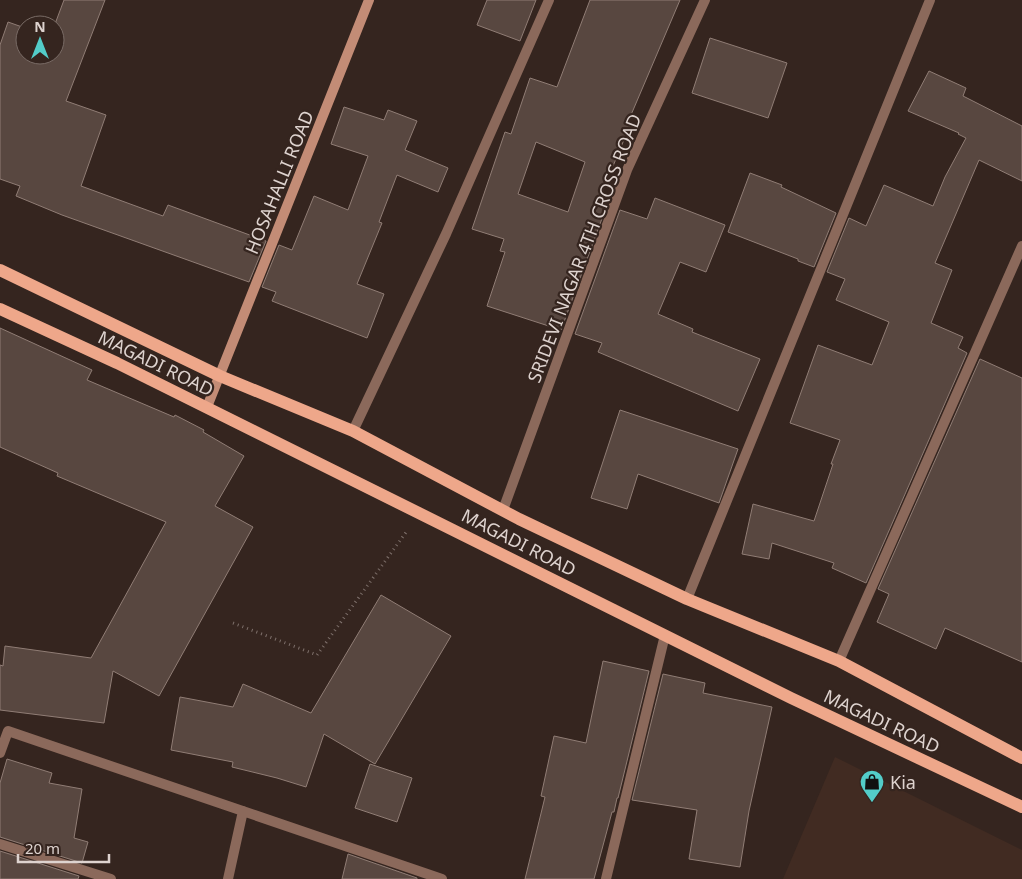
<svg xmlns="http://www.w3.org/2000/svg" width="1022" height="879" font-family="'Noto Sans',sans-serif">
	<style>
		.built { fill: #412b22 }
		.building { fill: #584740; stroke: #907d75; fill-rule: evenodd }
		.lines { fill: none; stroke-linecap: round; stroke-linejoin: round }
		.path { stroke: #7f716c; stroke-width: 3; stroke-dasharray: 1 4; stroke-linecap: butt }
		.street { stroke: #8b695b; stroke-width: 10 }
		.secondary { stroke: #c38c76; stroke-width: 10 }
		.primary { stroke: #eea78a; stroke-width: 12 }
		.labels { text-anchor: middle; dominant-baseline: central; stroke-width: 4.5; stroke-linejoin: round; paint-order: stroke }
		.street-label { font-size: 18px; fill: #ded3cf; stroke: #35251f }
		.poi-label { font-size: 18px; fill: #ded3cf; stroke: #35251f; text-anchor: start }
	</style>
	<rect width="100%" height="100%" fill="#35251f"/>
	<path class="built" d="M 835,757 L 1022,850 L 1022,879 L 783,879 Z"/>
	<path class="building" d="M 64,0 L 105,0 L 66,101 L 106,115 L 81,186 L 163,216 L 168,205 L 266,241 L 249,282 L 62,215 L 16,196 L 20,186 L 0,179 L 0,45 L 8,22 L 25,28 L 25,55 L 55,55 L 55,24 Z
		M 487,0 L 536,0 L 520,41 L 477,25 Z
		M 590,0 L 680,0 L 628,122 L 631,123 L 598,202 L 607,205 L 561,330 L 487,306 L 505,252 L 500,251 L 504,239 L 472,229 L 505,132 L 511,134 L 530,78 L 557,87 ZM 536,142 L 585,162 L 568,212 L 518,194 Z
		M 710,38 L 787,63 L 768,118 L 692,93 Z
		M 929,71 L 966,88 L 963,96 L 1022,126 L 1022,181 L 979,160 L 935,263 L 952,270 L 931,323 L 963,337 L 958,348 L 967,353 L 866,583 L 832,568 L 834,563 L 772,543 L 769,559 L 742,554 L 753,504 L 814,521 L 833,464 L 831,464 L 840,440 L 790,423 L 818,345 L 872,365 L 889,322 L 836,300 L 845,279 L 827,272 L 849,218 L 866,226 L 884,185 L 933,206 L 945,177 L 966,138 L 958,134 L 959,133 L 908,111 Z
		M 344,107 L 384,120 L 388,110 L 417,121 L 405,150 L 448,168 L 438,192 L 397,175 L 379,222 L 382,223 L 357,284 L 384,294 L 367,338 L 272,301 L 276,292 L 262,287 L 279,245 L 292,250 L 314,196 L 348,210 L 368,156 L 331,144 Z
		M 750,173 L 782,185 L 781,187 L 836,213 L 814,267 L 798,261 L 798,259 L 728,232 Z
		M 655,198 L 725,225 L 706,272 L 680,262 L 658,314 L 693,329 L 692,332 L 760,359 L 738,411 L 598,352 L 602,343 L 575,334 L 620,210 L 647,219 Z
		M 0,328 L 92,370 L 87,380 L 174,417 L 175,415 L 204,430 L 203,432 L 244,456 L 215,506 L 253,527 L 159,696 L 113,671 L 104,723 L 0,710 L 0,665 L 3,666 L 5,646 L 91,658 L 166,522 L 57,476 L 58,473 L 0,447 Z
		M 980,359 L 1022,378 L 1022,662 L 945,628 L 936,649 L 877,622 L 889,594 L 878,589 Z
		M 620,410 L 738,449 L 719,503 L 638,474 L 627,509 L 591,498 Z
		M 381,595 L 451,636 L 375,764 L 324,734 L 306,787 L 277,778 L 232,767 L 233,762 L 171,750 L 180,697 L 233,707 L 243,684 L 311,713 Z
		M 603,661 L 649,671 L 618,798 L 617,798 L 614,812 L 612,812 L 594,879 L 525,879 L 545,797 L 541,796 L 554,736 L 586,743 Z
		M 663,674 L 705,683 L 703,693 L 772,707 L 749,811 L 740,867 L 689,859 L 697,810 L 632,800 Z
		M 7,759 L 52,773 L 49,783 L 82,789 L 74,838 L 88,842 L 82,863 L 0,837 L 0,783 Z
		M 370,764 L 412,778 L 397,822 L 355,808 Z
		M 0,851 L 79,876 L 78,879 L 0,879 Z
		M 348,854 L 417,878 L 417,879 L 342,879 Z"/>
	<g class="lines">
		<path class="path" d="M 233,623 L 317,655 L 407,531"/>
		<path class="street" d="M 353,431 L 446,234 L 549,0
			M 503,510 L 627,170 L 705,0
			M 687,599 L 930,0
			M 839,661 L 1022,246
			M 0,753 L 8,731 L 442,879
			M 0,844 L 111,879
			M 228,879 L 243,811
			M 606,879 L 665,635"/>
		<path class="secondary" d="M 207,407 L 369,0"/>
		<path class="primary" d="M 0,270 L 220,376 L 353,431 L 519,519 L 687,599 L 839,661 L 1022,758
			M 0,309 L 117,363 L 791,698 L 1022,807"/>
	</g>
	<defs>
		<symbol id="shop-pin" viewBox="-11 -11 22 30"><path d="M0 17L-7.5 6A9.5 9.5 0 1 1 7.5 6Z" fill="#53cdc9" stroke="#35251f"/><path d="M-5-2.5h2.3a2.7 3.5 0 0 1 5.4 0H5L5.5 6h-11ZM-1.5-2.5h3a1.5 2.3 0 0 0-3 0Z" fill="#111"/></symbol>
	</defs>
	<g fill-rule="evenodd">
		<use href="#shop-pin" x="858" y="768" width="28" height="38"/>
	</g>
	<g class="labels">
		<g class="street-label">
			<text transform="translate(279 182) rotate(-68)">HOSAHALLI ROAD</text>
			<text transform="translate(584 248) rotate(-69)">SRIDEVI NAGAR 4TH CROSS ROAD</text>
			<text transform="translate(156 363) rotate(26)">MAGADI ROAD</text>
			<text transform="translate(519 542) rotate(27)">MAGADI ROAD</text>
			<text transform="translate(882 721) rotate(25)">MAGADI ROAD</text>
		</g>
		<g class="poi-label">
			<text x="890" y="782">Kia</text>
		</g>
	</g>
	<g transform="translate(40 40)"><circle r="24" fill="#35251f" stroke="#796b65"/>
	<path d="M0-4L9 19L0 12L-9 19Z" fill="#53cdc9"/>
	<text y="-8" font-size="14" font-weight="bold" text-anchor="middle" fill="#ded3cf">N</text>
	</g>
	<path d="M18 854v8h91v-8" fill="none" stroke="#ded3cf" stroke-width="2.5"/>
	<text x="25" y="854" font-size="15" fill="#ded3cf" stroke="#35251f" stroke-width="4" paint-order="stroke">20 m</text>
</svg>
